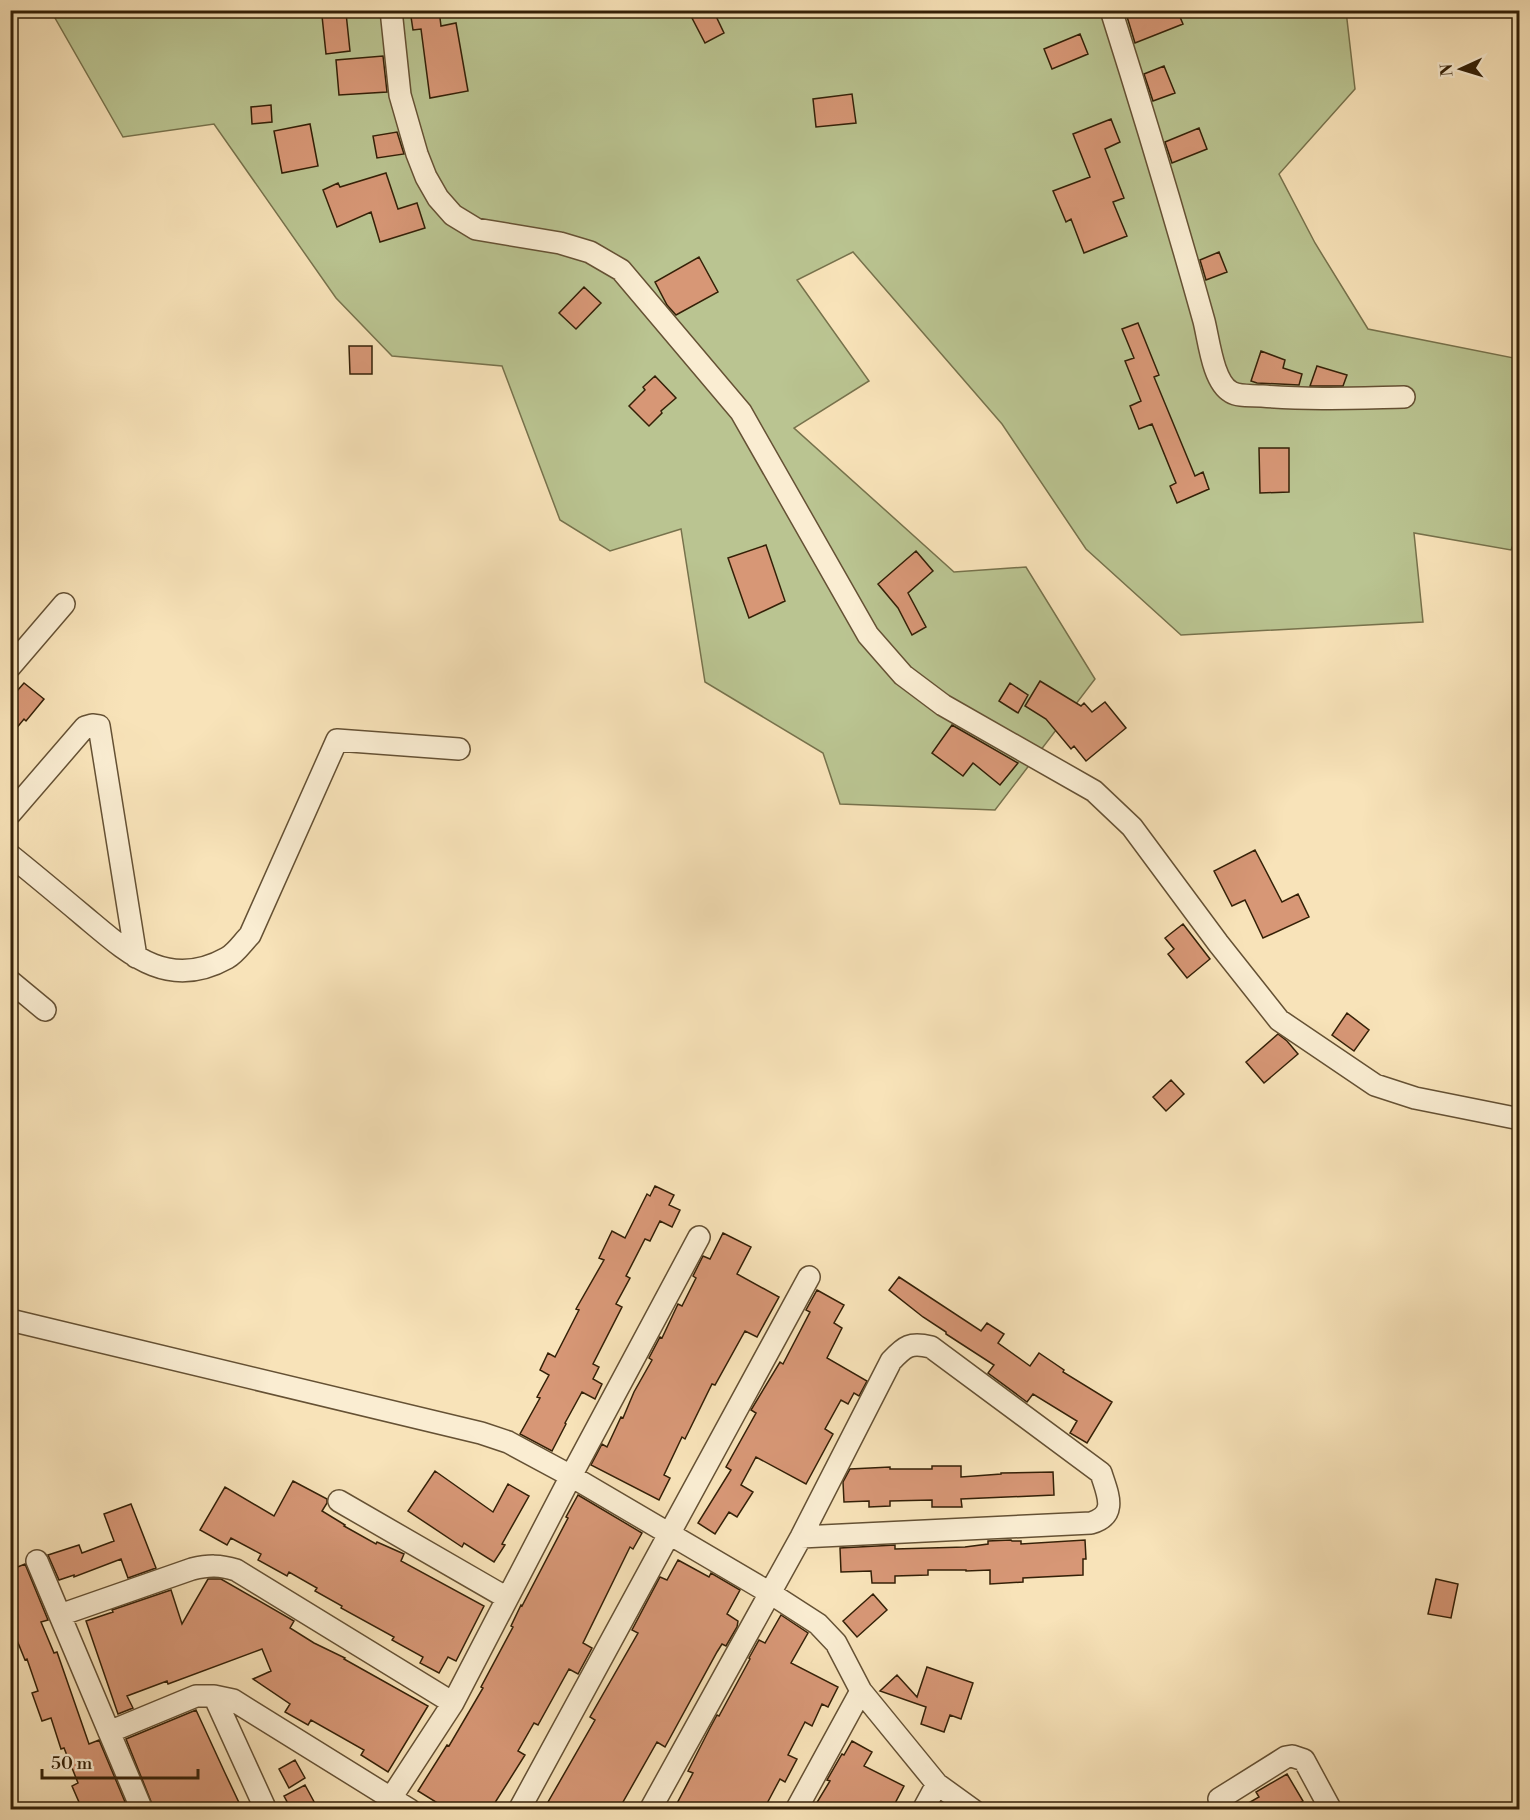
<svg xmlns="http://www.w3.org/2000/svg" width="1530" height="1820" font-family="'Libre Bodoni',serif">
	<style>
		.green { fill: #bac491; stroke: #77724c; stroke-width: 1.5 }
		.building { fill: #d79776; stroke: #342007; stroke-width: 1.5 }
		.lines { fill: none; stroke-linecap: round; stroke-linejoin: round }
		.minor-casing { stroke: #655134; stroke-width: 24 }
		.minor { stroke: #faedd2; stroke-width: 21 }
	</style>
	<rect width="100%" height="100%" fill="#f8e3b9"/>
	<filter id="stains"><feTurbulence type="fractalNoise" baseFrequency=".00333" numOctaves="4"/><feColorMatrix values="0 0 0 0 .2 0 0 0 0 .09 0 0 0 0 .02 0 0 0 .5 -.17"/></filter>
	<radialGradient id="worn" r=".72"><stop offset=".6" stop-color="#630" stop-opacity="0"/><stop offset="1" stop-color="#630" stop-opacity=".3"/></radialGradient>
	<path class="green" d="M 51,11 L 1346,11 L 1355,89 L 1279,174 L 1315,243 L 1368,329 L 1519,359 L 1519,530 L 1511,550 L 1414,533 L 1423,622 L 1181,635 L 1086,549 L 1002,424 L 853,252 L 797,280 L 869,381 L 794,428 L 954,572 L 1026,567 L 1095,679 L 995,810 L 840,804 L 823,753 L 705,682 L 681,529 L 610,551 L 560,520 L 502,366 L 392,356 L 336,298 L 214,124 L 123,137 Z"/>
	<path class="building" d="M 410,10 L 439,10 L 441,26 L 456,23 L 468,91 L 430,98 L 421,29 L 413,30 Z
		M 707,10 L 713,10 L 724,33 L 705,43 L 692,18 Z
		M 1125,10 L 1177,10 L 1183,24 L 1135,43 Z
		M 346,13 L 350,51 L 326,54 L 322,16 Z
		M 1080,34 L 1088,54 L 1052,69 L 1044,49 Z
		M 383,56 L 387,92 L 339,95 L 336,60 Z
		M 1164,66 L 1175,93 L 1153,101 L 1144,74 Z
		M 852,94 L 856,123 L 816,127 L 813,99 Z
		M 271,105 L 272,122 L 252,124 L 251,107 Z
		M 1111,119 L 1120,142 L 1105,149 L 1124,198 L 1113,202 L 1127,236 L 1084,253 L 1071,219 L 1066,222 L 1053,191 L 1090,177 L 1073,134 Z
		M 310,124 L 318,166 L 282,173 L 274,131 Z
		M 1199,128 L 1207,149 L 1172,163 L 1165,142 Z
		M 397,132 L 404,154 L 377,158 L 373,136 Z
		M 386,173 L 398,209 L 417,203 L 425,228 L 380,242 L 371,212 L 337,227 L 323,190 L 338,183 L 340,187 Z
		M 1219,252 L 1227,272 L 1206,280 L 1200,260 Z
		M 699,257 L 718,292 L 676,315 L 667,305 L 655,282 Z
		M 584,287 L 601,303 L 576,329 L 559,313 Z
		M 1138,323 L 1159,375 L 1154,377 L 1195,476 L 1203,472 L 1209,489 L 1177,503 L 1170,486 L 1176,483 L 1152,424 L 1139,429 L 1130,406 L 1141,401 L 1125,361 L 1134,358 L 1122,329 Z
		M 349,346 L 372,346 L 372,374 L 350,374 Z
		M 1261,351 L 1285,360 L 1283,368 L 1302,374 L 1299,385 L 1257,383 L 1251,381 Z
		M 1317,366 L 1347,375 L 1343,386 L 1310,386 Z
		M 655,376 L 676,398 L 661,411 L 662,413 L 649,426 L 629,406 L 645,390 L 643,387 Z
		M 1259,448 L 1289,448 L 1289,492 L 1260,493 Z
		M 766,545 L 785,601 L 749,618 L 728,558 Z
		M 916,551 L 933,571 L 908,593 L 926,627 L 912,635 L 898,608 L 878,584 Z
		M 1040,681 L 1081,706 L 1084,703 L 1092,712 L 1105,702 L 1126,728 L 1086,761 L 1074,746 L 1071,749 L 1046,719 L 1025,706 Z
		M 24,683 L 44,699 L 26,721 L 24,719 L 10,736 L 10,699 Z
		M 1010,683 L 1028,695 L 1018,713 L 999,701 Z
		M 952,725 L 1018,763 L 1000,785 L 973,763 L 963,776 L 932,753 Z
		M 1255,850 L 1282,902 L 1298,894 L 1309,917 L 1263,938 L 1245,900 L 1232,906 L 1214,871 Z
		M 1183,924 L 1210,959 L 1187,978 L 1168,954 L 1174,949 L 1165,938 Z
		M 1347,1013 L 1369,1030 L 1354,1051 L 1332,1035 Z
		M 1278,1034 L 1287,1041 L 1298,1054 L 1264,1083 L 1246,1062 Z
		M 1171,1080 L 1184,1094 L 1166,1111 L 1153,1097 Z
		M 655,1186 L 674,1195 L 669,1205 L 680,1210 L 672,1227 L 660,1221 L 650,1241 L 645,1239 L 626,1276 L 630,1278 L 616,1304 L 622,1307 L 593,1364 L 599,1367 L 593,1379 L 602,1384 L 595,1399 L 582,1392 L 565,1423 L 566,1424 L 552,1451 L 520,1434 L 540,1398 L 537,1397 L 549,1375 L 540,1370 L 548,1353 L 555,1357 L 579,1310 L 576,1309 L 604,1260 L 599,1258 L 612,1231 L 625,1238 L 647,1194 L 650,1196 Z
		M 723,1233 L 751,1247 L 737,1274 L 779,1297 L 757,1337 L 745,1331 L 715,1385 L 712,1384 L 685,1439 L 682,1437 L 664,1475 L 670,1478 L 659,1500 L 591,1465 L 602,1444 L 607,1447 L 621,1417 L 623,1418 L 634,1392 L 652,1360 L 649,1358 L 660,1337 L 662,1338 L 678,1304 L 682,1306 L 696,1278 L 693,1276 L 703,1256 L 710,1259 Z
		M 899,1277 L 981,1331 L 987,1323 L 1004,1334 L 998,1343 L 1030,1366 L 1039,1353 L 1064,1370 L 1063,1372 L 1112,1402 L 1087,1443 L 1070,1433 L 1077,1421 L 1033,1394 L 1027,1402 L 988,1373 L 994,1365 L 946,1334 L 946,1332 L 923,1317 L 889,1290 Z
		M 817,1290 L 844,1305 L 834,1323 L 842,1328 L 827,1358 L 867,1381 L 859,1396 L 854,1393 L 848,1404 L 841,1400 L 825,1429 L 833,1434 L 806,1484 L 756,1457 L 741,1485 L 753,1492 L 737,1517 L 729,1512 L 715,1534 L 698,1523 L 731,1470 L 726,1467 L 756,1413 L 751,1410 L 780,1362 L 783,1364 L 810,1312 L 806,1310 Z
		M 932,1466 L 961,1466 L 961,1477 L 1001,1474 L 1001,1473 L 1053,1472 L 1054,1495 L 961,1499 L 962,1507 L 932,1507 L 932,1500 L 890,1501 L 890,1506 L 869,1507 L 869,1501 L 844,1502 L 843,1482 L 850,1469 L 890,1467 L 890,1469 L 932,1469 Z
		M 435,1471 L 493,1512 L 508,1484 L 529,1496 L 502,1544 L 505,1545 L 494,1562 L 464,1543 L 462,1547 L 408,1511 Z
		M 293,1481 L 327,1499 L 327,1503 L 322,1511 L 345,1525 L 344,1526 L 376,1544 L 377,1542 L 404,1554 L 401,1561 L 484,1606 L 456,1661 L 448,1657 L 439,1673 L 420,1663 L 423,1657 L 392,1640 L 394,1637 L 341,1608 L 342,1606 L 315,1591 L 317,1588 L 289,1572 L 287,1576 L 258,1560 L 261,1554 L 231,1538 L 227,1545 L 200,1530 L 225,1487 L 274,1516 Z
		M 578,1495 L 642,1533 L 633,1549 L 630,1547 L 583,1643 L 592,1648 L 578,1674 L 569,1669 L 538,1725 L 534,1723 L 518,1751 L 525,1755 L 491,1809 L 461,1809 L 450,1803 L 447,1809 L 418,1791 L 447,1745 L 449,1746 L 483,1688 L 481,1687 L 513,1627 L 511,1626 L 521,1605 L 522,1606 L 568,1518 L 566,1517 Z
		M 131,1504 L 156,1568 L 128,1578 L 121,1559 L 74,1577 L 74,1575 L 59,1580 L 48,1555 L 79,1545 L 82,1553 L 114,1541 L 104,1514 Z
		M 1011,1540 L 1012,1541 L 1021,1541 L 1021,1544 L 1085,1540 L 1086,1559 L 1083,1559 L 1083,1575 L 1023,1578 L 1023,1582 L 990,1584 L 990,1570 L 966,1571 L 966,1570 L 928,1570 L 928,1575 L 895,1576 L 895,1583 L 872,1583 L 871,1571 L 841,1572 L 840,1548 L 895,1545 L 895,1549 L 965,1547 L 988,1544 L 988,1541 Z
		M 678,1560 L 709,1577 L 711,1573 L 740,1590 L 727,1614 L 738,1621 L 737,1627 L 726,1646 L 722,1644 L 717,1652 L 665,1747 L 657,1742 L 619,1809 L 544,1809 L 595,1720 L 590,1717 L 638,1633 L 632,1630 L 660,1577 L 667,1580 Z
		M 25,1564 L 48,1620 L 41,1622 L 54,1653 L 57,1652 L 89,1744 L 99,1740 L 128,1809 L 82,1809 L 72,1786 L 78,1783 L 64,1748 L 61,1749 L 51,1718 L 42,1721 L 32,1693 L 38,1691 L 27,1659 L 25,1660 L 14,1633 L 10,1634 L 10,1570 Z
		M 208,1579 L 221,1579 L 294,1621 L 290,1628 L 314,1643 L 345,1658 L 344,1659 L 428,1706 L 388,1772 L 361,1755 L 364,1750 L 311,1720 L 308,1725 L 285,1712 L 290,1704 L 253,1679 L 271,1671 L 262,1649 L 168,1684 L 167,1681 L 127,1696 L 133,1708 L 118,1714 L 86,1621 L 113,1612 L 112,1610 L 171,1590 L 182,1624 Z
		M 1436,1579 L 1458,1584 L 1451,1618 L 1428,1614 Z
		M 873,1594 L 887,1610 L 857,1637 L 843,1621 Z
		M 781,1615 L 808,1633 L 791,1663 L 838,1687 L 828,1707 L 822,1704 L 812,1726 L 805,1722 L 788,1755 L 797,1759 L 785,1782 L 780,1779 L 764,1809 L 674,1809 L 693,1773 L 688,1771 L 710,1728 L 717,1715 L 719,1716 L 750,1659 L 749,1658 L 759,1640 L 765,1643 Z
		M 927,1667 L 973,1683 L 961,1719 L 950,1715 L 944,1732 L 921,1724 L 926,1707 L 880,1691 L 897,1675 L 917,1697 Z
		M 196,1710 L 225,1773 L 242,1809 L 154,1809 L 126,1739 Z
		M 852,1741 L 872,1752 L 864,1766 L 904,1786 L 892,1809 L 813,1809 L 830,1781 L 827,1780 L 842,1754 L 844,1755 Z
		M 295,1760 L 305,1778 L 289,1788 L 279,1769 Z
		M 1287,1774 L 1303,1801 L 1289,1809 L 1238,1809 L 1259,1797 L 1256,1792 Z
		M 305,1785 L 318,1809 L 291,1809 L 284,1796 Z"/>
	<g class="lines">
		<defs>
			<path id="minor" d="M 391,10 L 400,95 L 417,154 L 426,177 L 438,198 L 453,215 L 476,229 L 560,243 L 590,252 L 621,270 L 741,412 L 868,635 L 903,675 L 943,705 L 1094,791 L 1132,827 L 1218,943 L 1279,1020 L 1375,1085 L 1415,1098 L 1520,1119
				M 1111,10 C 1144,114 1175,217 1204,321 C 1209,341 1213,382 1231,392 C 1239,397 1252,395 1262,396 C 1309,400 1356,398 1404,397
				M 10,667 L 64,604
				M 10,814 L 85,727 L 92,725 L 99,726 L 136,957
				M 10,855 C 35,875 60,896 85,917 C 129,954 168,991 227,958 C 236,953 243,942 250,935 L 337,740 L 459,749
				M 10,981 L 45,1010
				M 10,1320 L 481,1433 L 508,1442 L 571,1476 L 770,1593 L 818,1624 L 836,1643 L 861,1691 L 937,1784 L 973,1810
				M 339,1501 L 507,1598
				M 37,1561 L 142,1810
				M 60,1615 L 192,1569 C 209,1565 220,1565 236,1570 L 453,1703
				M 214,1696 L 266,1810
				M 109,1732 L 196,1696 L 214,1696 L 233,1700 L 410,1810
				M 391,1798 L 453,1703 L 571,1476 L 699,1237
				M 1219,1799 L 1286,1757 L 1292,1756 L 1304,1760 L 1331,1810
				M 519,1810 L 809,1277
				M 650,1810 L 801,1537 L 891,1361 C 905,1346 910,1342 931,1347 L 1101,1473 C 1107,1493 1119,1515 1091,1523 L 801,1537
				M 796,1810 L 861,1691
				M 923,1810 L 937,1784"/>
		</defs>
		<use href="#minor" class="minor-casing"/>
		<use href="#minor" class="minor"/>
	</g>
	<rect width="1530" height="1820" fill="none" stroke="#f8e3b9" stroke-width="36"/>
	<rect x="12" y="12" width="1506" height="1796" fill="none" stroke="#342007" stroke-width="3"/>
	<rect x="18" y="18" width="1494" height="1784" fill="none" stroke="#342007" stroke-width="1.5"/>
	<g transform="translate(1461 69) rotate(266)" stroke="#faedd2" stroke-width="4.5" paint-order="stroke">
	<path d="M0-4.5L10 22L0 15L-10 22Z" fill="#342007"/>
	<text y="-9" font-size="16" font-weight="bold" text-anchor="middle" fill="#342007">N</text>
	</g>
	<path d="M42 1769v9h156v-9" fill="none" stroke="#342007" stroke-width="3"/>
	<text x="51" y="1769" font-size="18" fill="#342007" stroke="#faedd2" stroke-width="4.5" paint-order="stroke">50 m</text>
	<rect width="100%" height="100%" filter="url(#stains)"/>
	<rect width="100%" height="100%" fill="url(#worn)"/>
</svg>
